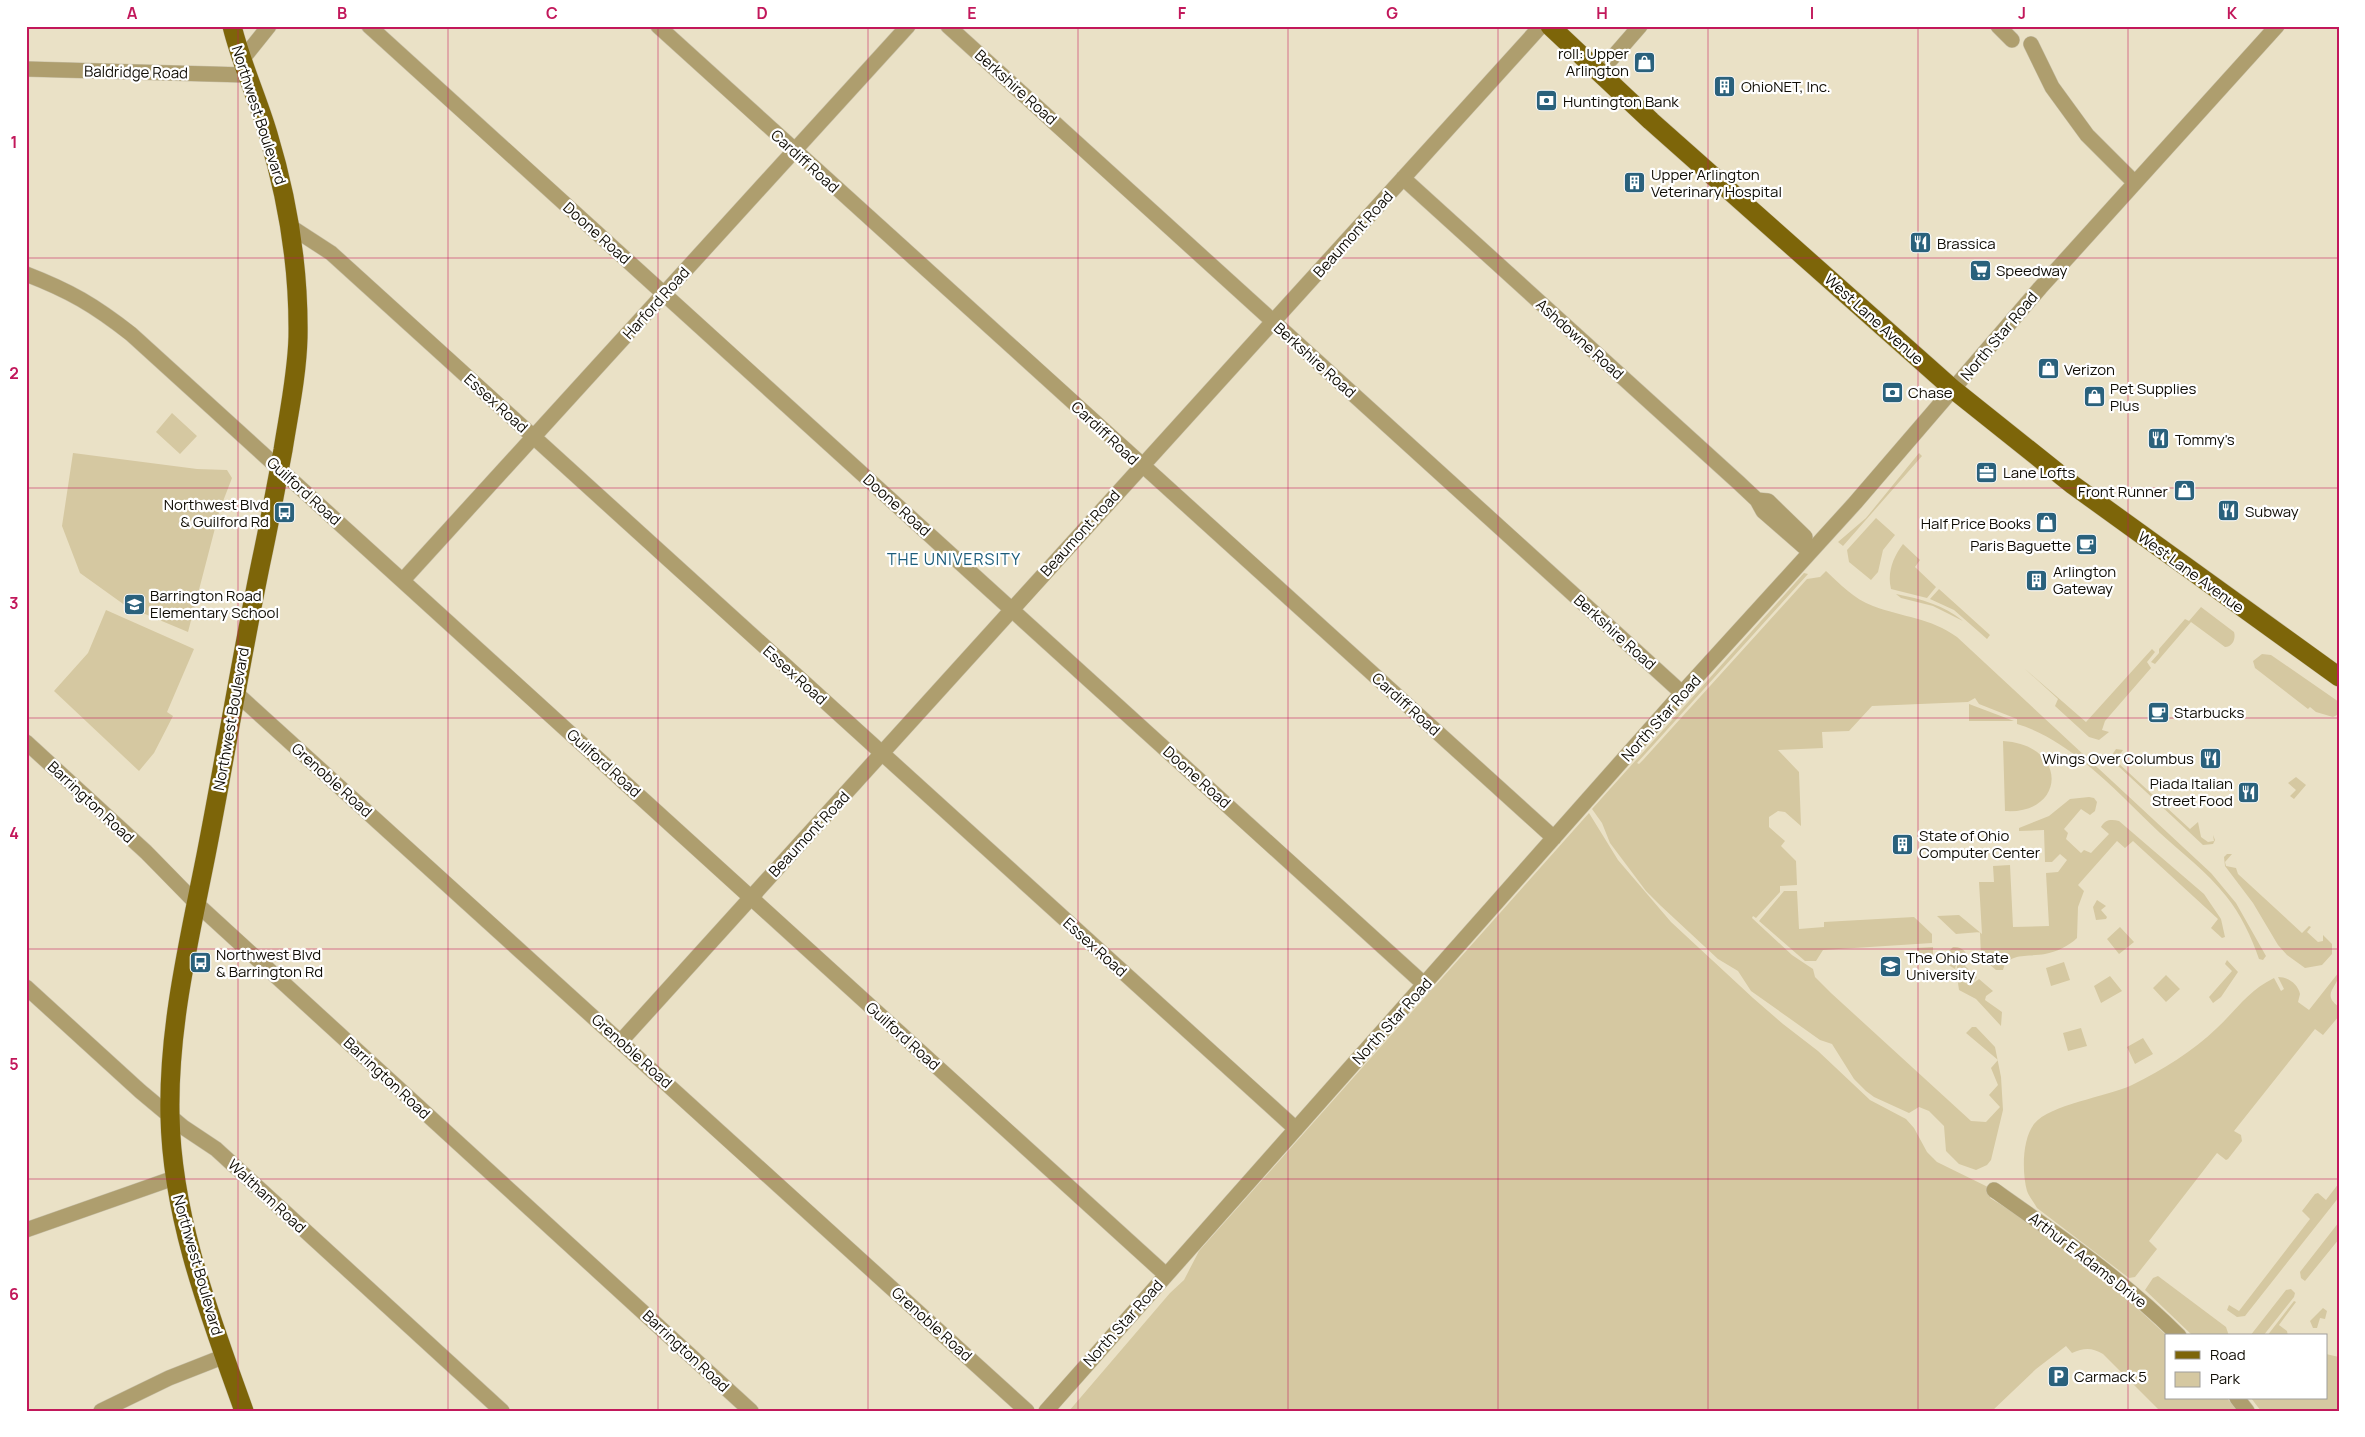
<svg xmlns="http://www.w3.org/2000/svg" width="2365" height="1437" font-family="Manrope,sans-serif">
	<style>
		.green { fill: #d5c8a1 }
		.lines { fill: none; stroke-linecap: round; stroke-linejoin: round }
		.minor-casing { stroke: #c7bfa7; stroke-width: 16 }
		.major-casing { stroke: #c7bfa7; stroke-width: 20 }
		.minor { stroke: #ae9e6e; stroke-width: 15 }
		.major { stroke: #7d6509; stroke-width: 19 }
		.grid { fill: none; stroke: #c2185b; stroke-width: 1; stroke-opacity: 0.55 }
		.labels { text-anchor: middle; dominant-baseline: central; stroke-width: 4.5; stroke-linejoin: round; paint-order: stroke }
		.poi-label { font-size: 15px; fill: #100d05; stroke: #fff; text-anchor: start }
		.street-label { font-size: 15px; fill: #100d05; stroke: #fff }
		.neighbourhood-label { font-size: 16px; letter-spacing: 1px; fill: #1b5c7a; stroke: #fff }
		.neatline { fill: none; stroke: #c2185b; stroke-width: 2 }
		.grid-label { font-size: 16px; text-anchor: middle; font-weight: bold; fill: #c2185b }
	</style>
	<rect width="100%" height="100%" fill="#eae1c6"/>
	<path class="green" d="M 172,413 L 197,436 L 180,454 L 156,432 Z
		M 73,453 L 197,469 L 227,470 L 232,478 L 220,509 L 188,632 L 126,606 L 80,573 L 62,526 Z
		M 1919,453 L 1922,456 L 1843,546 L 1838,542 L 1866,518 Z
		M 1876,518 L 1895,535 L 1883,550 L 1878,572 L 1871,580 L 1849,562 L 1847,550 Z
		M 1903,544 L 1920,560 L 1915,567 L 1936,587 L 1927,598 L 1891,589 C 1887,573 1893,557 1903,544 Z
		M 1826,571 C 1840,584 1854,599 1873,606 C 1902,617 1931,618 1957,637 L 2211,873 L 2236,903 L 2266,956 L 2263,960 L 2259,959 C 2252,938 2240,913 2226,896 C 2207,872 2182,853 2160,833 C 2119,794 2071,740 2017,724 L 2017,719 L 1979,704 L 1975,698 L 1968,702 L 1872,706 L 1849,731 L 1822,732 L 1823,748 L 1778,750 L 1799,772 L 1801,826 L 1785,812 L 1778,811 L 1769,817 L 1769,827 L 1785,841 L 1781,846 L 1796,861 L 1797,885 L 1780,886 L 1780,892 L 1756,918 L 1753,916 L 1752,918 L 1792,955 L 1813,969 L 1815,977 L 1831,993 L 1971,1121 L 1986,1122 L 2000,1107 L 1989,1095 L 1998,1085 L 1991,1068 L 1998,1060 L 1966,1033 L 1972,1027 L 1976,1027 L 1995,1047 L 2001,1077 L 2003,1110 L 1991,1160 L 1987,1165 L 1976,1170 L 1959,1164 L 1946,1151 L 1944,1126 L 1929,1111 L 1919,1107 L 1909,1113 L 1874,1097 L 1866,1091 L 1854,1079 L 1832,1044 L 1820,1040 L 1751,991 L 1738,971 L 1718,959 L 1661,906 L 1646,891 L 1610,843 L 1602,823 L 1592,809 L 1804,573 L 1808,574 L 1637,763 L 1639,764 L 1643,760 L 1807,579 L 1820,577 Z
		M 1939,589 L 1990,635 L 1987,639 L 1954,610 L 1930,599 Z
		M 1896,594 C 1921,599 1944,605 1963,621 L 1933,606 L 1901,598 Z
		M 2201,607 L 2234,632 C 2236,638 2233,647 2225,647 L 2191,622 L 2155,664 L 2151,662 L 2159,653 L 2159,649 L 2185,619 L 2189,621 Z
		M 106,610 L 194,649 L 167,712 L 173,716 L 154,753 L 139,771 L 54,691 L 88,653 Z
		M 2152,649 L 2155,652 L 2147,662 L 2151,668 L 2105,721 L 2102,730 L 2109,732 L 2099,740 L 2089,737 L 2055,706 L 2058,699 L 2025,669 L 2086,722 Z
		M 2262,654 L 2271,655 L 2339,702 L 2339,714 L 2333,717 L 2316,712 L 2310,707 L 2308,709 L 2255,668 L 2253,661 Z
		M 1969,704 L 2014,721 L 1969,721 Z
		M 2003,741 C 2069,745 2066,815 2005,811 Z
		M 2116,749 L 2123,750 L 2116,761 L 2190,829 L 2198,822 L 2201,837 L 2208,842 L 2214,841 L 2213,835 L 2215,840 L 2213,844 L 2203,845 L 2115,763 L 2112,755 Z
		M 2296,777 L 2306,785 L 2294,799 L 2290,796 L 2296,790 L 2288,783 Z
		M 2089,797 L 2094,798 L 2097,802 L 2095,811 L 2090,815 L 2081,809 L 2064,829 L 2068,833 L 2066,839 L 2081,853 L 2084,850 L 2091,853 L 2109,834 L 2101,827 C 2105,819 2112,819 2119,821 L 2204,894 L 2221,919 L 2225,937 L 2222,938 L 2211,928 L 2218,919 L 2133,841 L 2125,848 L 2117,841 L 2078,885 L 2084,891 L 2078,907 L 2077,938 C 2069,946 2056,952 2045,954 C 2031,957 2007,952 2003,970 L 1996,970 L 1981,957 L 1980,932 L 1956,934 L 1937,916 L 1959,915 L 1982,934 L 1979,882 L 1994,882 L 1993,866 L 2010,865 L 2013,927 L 2049,926 L 2046,873 L 2058,872 L 2067,860 L 2060,854 L 2052,862 L 2045,862 L 2044,830 L 2019,831 L 2019,828 L 2049,816 L 2070,799 Z
		M 1589,813 L 1618,860 L 1671,922 L 1753,998 L 1783,1024 L 1818,1051 L 1870,1100 L 1906,1119 L 1914,1128 L 1927,1152 L 1937,1162 L 1994,1190 L 1990,1198 C 2054,1236 2113,1284 2167,1336 L 2166,1398 L 2227,1398 L 2237,1411 L 2160,1411 L 2103,1354 C 2091,1347 2084,1348 2072,1353 L 2066,1346 L 2036,1369 L 1992,1411 L 1069,1411 L 1170,1293 L 1184,1280 L 1199,1251 Z
		M 2227,854 L 2232,854 L 2225,862 L 2226,866 L 2236,868 L 2238,874 L 2302,933 L 2309,926 L 2311,927 L 2307,932 L 2318,942 L 2323,941 L 2323,935 L 2332,944 L 2332,954 L 2322,965 L 2305,968 L 2287,955 L 2278,945 L 2253,903 L 2225,866 L 2224,857 Z
		M 1784,891 L 1797,891 L 1799,929 L 1824,927 L 1824,922 L 1914,917 L 1932,934 L 1932,943 L 1823,950 L 1816,961 L 1805,961 L 1759,921 Z
		M 2097,900 L 2106,906 L 2101,910 L 2107,917 L 2106,919 L 2096,920 L 2093,907 Z
		M 2120,927 L 2134,942 L 2119,954 L 2107,939 Z
		M 1933,947 L 1933,958 L 1919,959 L 1917,948 Z
		M 1953,947 C 1965,946 1970,956 1965,966 L 1977,977 L 1975,980 L 1964,978 L 1957,972 L 1957,958 L 1955,969 L 1947,964 L 1946,954 Z
		M 2227,960 L 2238,972 L 2221,997 L 2213,1003 L 2209,997 L 2232,971 L 2225,964 Z
		M 2064,962 L 2070,980 L 2051,986 L 2046,968 Z
		M 2339,972 C 2339,988 2320,993 2339,1007 L 2339,1016 L 2323,1035 L 2315,1029 L 2234,1131 L 2241,1135 L 2242,1141 L 2228,1159 L 2226,1160 L 2217,1153 L 2149,1241 L 2157,1249 L 2135,1277 L 2129,1278 L 2037,1208 C 2034,1202 2029,1197 2027,1191 C 2022,1172 2022,1140 2034,1124 C 2050,1104 2107,1097 2132,1085 C 2164,1069 2192,1052 2217,1028 C 2238,1008 2248,991 2274,978 L 2281,991 L 2284,989 L 2278,977 C 2288,977 2298,984 2300,994 L 2298,1002 L 2309,1010 Z
		M 2166,975 L 2180,989 L 2166,1002 L 2153,988 Z
		M 2110,976 L 2122,991 L 2101,1003 L 2094,986 Z
		M 1979,979 L 1993,991 L 1986,996 L 1985,1000 L 2002,1012 L 2001,1026 L 1976,999 L 1959,990 L 1958,983 L 1960,981 L 1971,985 Z
		M 2081,1028 L 2087,1046 L 2068,1051 L 2063,1033 Z
		M 2143,1038 L 2153,1054 L 2135,1064 L 2127,1047 Z
		M 2339,1183 L 2339,1197 L 2245,1316 L 2237,1317 L 2227,1310 L 2229,1305 L 2239,1311 L 2310,1219 L 2302,1211 L 2315,1194 L 2318,1193 L 2326,1200 Z
		M 2339,1222 L 2339,1239 L 2305,1281 L 2301,1278 L 2300,1272 Z
		M 2158,1276 L 2226,1327 L 2229,1336 L 2193,1336 L 2145,1290 L 2153,1278 Z
		M 2291,1289 L 2295,1293 L 2294,1297 L 2263,1336 L 2250,1336 L 2286,1290 Z
		M 2294,1301 L 2296,1302 L 2279,1325 L 2287,1331 L 2288,1336 L 2267,1336 Z
		M 2323,1308 L 2327,1311 L 2325,1319 L 2320,1318 L 2317,1328 L 2313,1328 L 2310,1321 Z
		M 2326,1354 L 2339,1357 L 2339,1411 L 2261,1411 L 2251,1398 L 2326,1398 Z"/>
	<g class="lines">
		<defs>
			<path id="minor" d="M 369,26 L 1425,985
				M 658,26 L 1554,838
				M 948,26 L 1682,693
				M 1998,26 L 2012,40
				M 2031,44 L 2052,87 L 2087,135 L 2135,183
				M 241,61 L 269,26
				M 26,69 L 246,75
				M 1599,73 L 1640,26
				M 1403,178 L 1739,483 L 1757,500 L 1763,511 L 1810,552
				M 291,227 L 331,253 L 1296,1129
				M 26,274 C 70,291 94,305 131,334 L 1166,1275
				M 1757,500 L 1768,501 L 1805,537
				M 403,580 L 908,26
				M 236,693 L 1027,1411
				M 26,742 L 146,852 L 197,904 L 751,1411
				M 26,987 L 140,1091 L 183,1127 L 216,1149 L 502,1411
				M 621,1041 L 1541,26
				M 1994,1190 C 2058,1235 2123,1280 2179,1336
				M 26,1230 L 174,1178
				M 2237,1398 L 2247,1411
				M 101,1411 L 169,1378 L 225,1356
				M 1046,1411 L 1682,693 L 1855,503 L 2040,288 L 2277,26"/>
			<path id="major" d="M 232,26 C 241,63 257,97 268,134 C 288,200 299,268 298,337 C 297,375 289,412 283,450 C 276,487 269,525 261,562 C 241,659 225,758 206,855 C 189,941 168,1028 170,1116 C 172,1218 210,1316 244,1411
				M 1550,26 L 1651,121 L 1954,390 L 2073,485 L 2339,677"/>
		</defs>
		<use href="#minor" class="minor-casing"/>
		<use href="#major" class="major-casing"/>
		<use href="#minor" class="minor"/>
		<use href="#major" class="major"/>
	</g>
	<path class="grid" d="M 238,26 L 238,1411M 448,26 L 448,1411M 658,26 L 658,1411M 868,26 L 868,1411M 1078,26 L 1078,1411M 1288,26 L 1288,1411M 1498,26 L 1498,1411M 1708,26 L 1708,1411M 1918,26 L 1918,1411M 2128,26 L 2128,1411M 26,258 L 2339,258M 26,488 L 2339,488M 26,718 L 2339,718M 26,949 L 2339,949M 26,1179 L 2339,1179"/>
	<defs>
		<symbol id="shop-square" viewBox="-11 -11 22 22"><rect x="-9" y="-9" width="18" height="18" rx="4" fill="#2a617c" stroke="#fff"/><path d="M-5-2.5h2.3a2.7 3.5 0 0 1 5.4 0H5L5.5 6h-11ZM-1.5-2.5h3a1.5 2.3 0 0 0-3 0Z" fill="#fff"/></symbol>
		<symbol id="building-square" viewBox="-11 -11 22 22"><rect x="-9" y="-9" width="18" height="18" rx="4" fill="#2a617c" stroke="#fff"/><path d="M-4-6H4V6H1V3H-1V6H-4ZM-2.5-4.3h1.7v1.8h-1.7ZM.8-4.3h1.7v1.8H.8ZM-2.5-1h1.7V.8h-1.7ZM.8-1h1.7V.8H.8Z" fill="#fff"/></symbol>
		<symbol id="bank-square" viewBox="-11 -11 22 22"><rect x="-9" y="-9" width="18" height="18" rx="4" fill="#2a617c" stroke="#fff"/><path d="M-6-4H6V4H-6ZM0-2.3a2.3 2.3 0 1 0 0 4.6a2.3 2.3 0 1 0 0-4.6Z" fill="#fff"/></symbol>
		<symbol id="restaurant-square" viewBox="-11 -11 22 22"><rect x="-9" y="-9" width="18" height="18" rx="4" fill="#2a617c" stroke="#fff"/><path d="M-5-6h1v4h1v-4h1v4h1v-4h1v5L-1.5 .5V6h-2V.5L-5-1ZM5-6V6H3V1.5H1.5Q1.5-4 5-6Z" fill="#fff"/></symbol>
		<symbol id="supermarket-square" viewBox="-11 -11 22 22"><rect x="-9" y="-9" width="18" height="18" rx="4" fill="#2a617c" stroke="#fff"/><path d="M-6-5.5h2.5l.6 2H6L4.5 2H-2.5L-4.4-4H-6ZM-1.5 3.2a1.3 1.3 0 1 0 .1 0ZM3 3.2a1.3 1.3 0 1 0 .1 0Z" fill="#fff"/></symbol>
		<symbol id="office-square" viewBox="-11 -11 22 22"><rect x="-9" y="-9" width="18" height="18" rx="4" fill="#2a617c" stroke="#fff"/><path d="M-6-3h4V-5.5h4V-3h4V5H-6ZM-1-4.5V-3h2v-1.5ZM-6 0V1H6V0Z" fill="#fff"/></symbol>
		<symbol id="bus-square" viewBox="-11 -11 22 22"><rect x="-9" y="-9" width="18" height="18" rx="4" fill="#2a617c" stroke="#fff"/><path d="M-5-6H5V4H4V6H2V4H-2V6H-4V4H-5ZM-3.5-4V0h7V-4ZM-3.5 1.2v1.5H-2V1.2ZM2 1.2v1.5H3.5V1.2Z" fill="#fff"/></symbol>
		<symbol id="cafe-square" viewBox="-11 -11 22 22"><rect x="-9" y="-9" width="18" height="18" rx="4" fill="#2a617c" stroke="#fff"/><path d="M-5.5-4.5H6V0H3Q3 3.5 0 3.5H-2.5Q-5.5 3.5-5.5 0ZM3-3.2v2h1.7v-2ZM-6 4.5H4V6H-6Z" fill="#fff"/></symbol>
		<symbol id="school-square" viewBox="-11 -11 22 22"><rect x="-9" y="-9" width="18" height="18" rx="4" fill="#2a617c" stroke="#fff"/><path d="M0-5L7-2L0 1L-7-2ZM-4 1L0 2.5L4 1V4Q0 6-4 4Z" fill="#fff"/></symbol>
		<symbol id="university-square" viewBox="-11 -11 22 22"><rect x="-9" y="-9" width="18" height="18" rx="4" fill="#2a617c" stroke="#fff"/><path d="M0-5L7-2L0 1L-7-2ZM-4 1L0 2.5L4 1V4Q0 6-4 4Z" fill="#fff"/></symbol>
		<symbol id="parking-square" viewBox="-11 -11 22 22"><rect x="-9" y="-9" width="18" height="18" rx="4" fill="#2a617c" stroke="#fff"/><path d="M-3.5-5.5H1a3.5 3.5 0 0 1 0 7H-1V5.5H-3.5ZM-1-3.4V-.6H.8a1.4 1.4 0 0 0 0-2.8Z" fill="#fff"/></symbol>
	</defs>
	<g fill-rule="evenodd">
		<use href="#shop-square" x="1632" y="50" width="25" height="25"/>
		<use href="#building-square" x="1712" y="74" width="25" height="25"/>
		<use href="#bank-square" x="1534" y="88" width="25" height="25"/>
		<use href="#building-square" x="1622" y="170" width="25" height="25"/>
		<use href="#restaurant-square" x="1908" y="230" width="25" height="25"/>
		<use href="#supermarket-square" x="1968" y="258" width="25" height="25"/>
		<use href="#shop-square" x="2036" y="356" width="25" height="25"/>
		<use href="#bank-square" x="1880" y="380" width="25" height="25"/>
		<use href="#shop-square" x="2082" y="384" width="25" height="25"/>
		<use href="#restaurant-square" x="2146" y="426" width="25" height="25"/>
		<use href="#office-square" x="1974" y="460" width="25" height="25"/>
		<use href="#shop-square" x="2172" y="478" width="25" height="25"/>
		<use href="#restaurant-square" x="2216" y="498" width="25" height="25"/>
		<use href="#bus-square" x="272" y="500" width="25" height="25"/>
		<use href="#shop-square" x="2034" y="510" width="25" height="25"/>
		<use href="#cafe-square" x="2074" y="532" width="25" height="25"/>
		<use href="#building-square" x="2024" y="568" width="25" height="25"/>
		<use href="#school-square" x="122" y="592" width="25" height="25"/>
		<use href="#cafe-square" x="2146" y="700" width="25" height="25"/>
		<use href="#restaurant-square" x="2198" y="746" width="25" height="25"/>
		<use href="#restaurant-square" x="2236" y="780" width="25" height="25"/>
		<use href="#building-square" x="1890" y="832" width="25" height="25"/>
		<use href="#bus-square" x="188" y="950" width="25" height="25"/>
		<use href="#university-square" x="1878" y="954" width="25" height="25"/>
		<use href="#parking-square" x="2046" y="1364" width="25" height="25"/>
	</g>
	<g class="labels">
		<g class="poi-label">
			<text x="1629" y="53" text-anchor="end">roll: Upper<tspan x="1629" dy="17">Arlington</tspan></text>
			<text x="1741" y="86">OhioNET, Inc.</text>
			<text x="1563" y="101">Huntington Bank</text>
			<text x="1651" y="174">Upper Arlington<tspan x="1651" dy="17">Veterinary Hospital</tspan></text>
			<text x="1937" y="243">Brassica</text>
			<text x="1996" y="270">Speedway</text>
			<text x="2064" y="369">Verizon</text>
			<text x="2110" y="388">Pet Supplies<tspan x="2110" dy="17">Plus</tspan></text>
			<text x="1908" y="392">Chase</text>
			<text x="2175" y="439">Tommy's</text>
			<text x="2003" y="472">Lane Lofts</text>
			<text x="2168" y="491" text-anchor="end">Front Runner</text>
			<text x="269" y="504" text-anchor="end">Northwest Blvd<tspan x="269" dy="17">&amp; Guilford Rd</tspan></text>
			<text x="2245" y="511">Subway</text>
			<text x="2031" y="523" text-anchor="end">Half Price Books</text>
			<text x="2071" y="545" text-anchor="end">Paris Baguette</text>
			<text x="2053" y="571">Arlington<tspan x="2053" dy="17">Gateway</tspan></text>
			<text x="150" y="595">Barrington Road<tspan x="150" dy="17">Elementary School</tspan></text>
			<text x="2174" y="712">Starbucks</text>
			<text x="2194" y="758" text-anchor="end">Wings Over Columbus</text>
			<text x="2233" y="783" text-anchor="end">Piada Italian<tspan x="2233" dy="17">Street Food</tspan></text>
			<text x="1919" y="835">State of Ohio<tspan x="1919" dy="17">Computer Center</tspan></text>
			<text x="216" y="954">Northwest Blvd<tspan x="216" dy="17">&amp; Barrington Rd</tspan></text>
			<text x="1906" y="957">The Ohio State<tspan x="1906" dy="17">University</tspan></text>
			<text x="2074" y="1376">Carmack 5</text>
		</g>
		<g class="street-label">
			<text transform="translate(136 72) rotate(1)">Baldridge Road</text>
			<text transform="translate(1016 87) rotate(42)">Berkshire Road</text>
			<text transform="translate(259 115) rotate(72)">Northwest Boulevard</text>
			<text transform="translate(805 161) rotate(42)">Cardiff Road</text>
			<text transform="translate(597 233) rotate(42)">Doone Road</text>
			<text transform="translate(1353 234) rotate(-48)">Beaumont Road</text>
			<text transform="translate(656 303) rotate(-48)">Harford Road</text>
			<text transform="translate(1874 319) rotate(42)">West Lane Avenue</text>
			<text transform="translate(1999 336) rotate(-50)">North Star Road</text>
			<text transform="translate(1580 339) rotate(42)">Ashdowne Road</text>
			<text transform="translate(1315 360) rotate(42)">Berkshire Road</text>
			<text transform="translate(496 403) rotate(42)">Essex Road</text>
			<text transform="translate(1105 433) rotate(43)">Cardiff Road</text>
			<text transform="translate(304 491) rotate(42)">Guilford Road</text>
			<text transform="translate(897 505) rotate(42)">Doone Road</text>
			<text transform="translate(1080 533) rotate(-48)">Beaumont Road</text>
			<text transform="translate(2191 572) rotate(36)">West Lane Avenue</text>
			<text transform="translate(1615 632) rotate(42)">Berkshire Road</text>
			<text transform="translate(795 675) rotate(42)">Essex Road</text>
			<text transform="translate(1406 704) rotate(42)">Cardiff Road</text>
			<text transform="translate(1661 718) rotate(-48)">North Star Road</text>
			<text transform="translate(231 719) rotate(-80)">Northwest Boulevard</text>
			<text transform="translate(604 763) rotate(42)">Guilford Road</text>
			<text transform="translate(1197 777) rotate(42)">Doone Road</text>
			<text transform="translate(332 780) rotate(42)">Grenoble Road</text>
			<text transform="translate(91 802) rotate(43)">Barrington Road</text>
			<text transform="translate(809 834) rotate(-47)">Beaumont Road</text>
			<text transform="translate(1095 947) rotate(42)">Essex Road</text>
			<text transform="translate(1392 1021) rotate(-48)">North Star Road</text>
			<text transform="translate(903 1036) rotate(42)">Guilford Road</text>
			<text transform="translate(632 1051) rotate(42)">Grenoble Road</text>
			<text transform="translate(387 1078) rotate(43)">Barrington Road</text>
			<text transform="translate(267 1196) rotate(43)">Waltham Road</text>
			<text transform="translate(2088 1260) rotate(38)">Arthur E Adams Drive</text>
			<text transform="translate(198 1265) rotate(74)">Northwest Boulevard</text>
			<text transform="translate(1123 1323) rotate(-48)">North Star Road</text>
			<text transform="translate(932 1324) rotate(42)">Grenoble Road</text>
			<text transform="translate(686 1351) rotate(43)">Barrington Road</text>
		</g>
		<g class="neighbourhood-label">
			<text x="954" y="559">THE UNIVERSITY</text>
		</g>
	</g>
	<rect width="2365" height="1437" fill="none" stroke="#ffffff" stroke-width="55"/>
	<rect x="2165" y="1334" width="162" height="65" fill="#ffffff" stroke="#9f9e9b"/>
	<rect x="2175" y="1351" width="25" height="8" fill="#7d6509" stroke="#9f9e9b"/>
	<text x="2210" y="1360" font-size="15" fill="#100d05">Road</text>
	<rect x="2175" y="1372" width="25" height="15" fill="#d5c8a1" stroke="#9f9e9b"/>
	<text x="2210" y="1384" font-size="15" fill="#100d05">Park</text>
	<rect x="28" y="28" width="2310" height="1382" class="neatline"/>
	<g class="grid-label">
		<text x="132" y="19">A</text>
		<text x="342" y="19">B</text>
		<text x="552" y="19">C</text>
		<text x="762" y="19">D</text>
		<text x="972" y="19">E</text>
		<text x="1182" y="19">F</text>
		<text x="1392" y="19">G</text>
		<text x="1602" y="19">H</text>
		<text x="1812" y="19">I</text>
		<text x="2022" y="19">J</text>
		<text x="2232" y="19">K</text>
		<text x="14" y="148">1</text>
		<text x="14" y="379">2</text>
		<text x="14" y="609">3</text>
		<text x="14" y="839">4</text>
		<text x="14" y="1070">5</text>
		<text x="14" y="1300">6</text>
	</g>
</svg>
